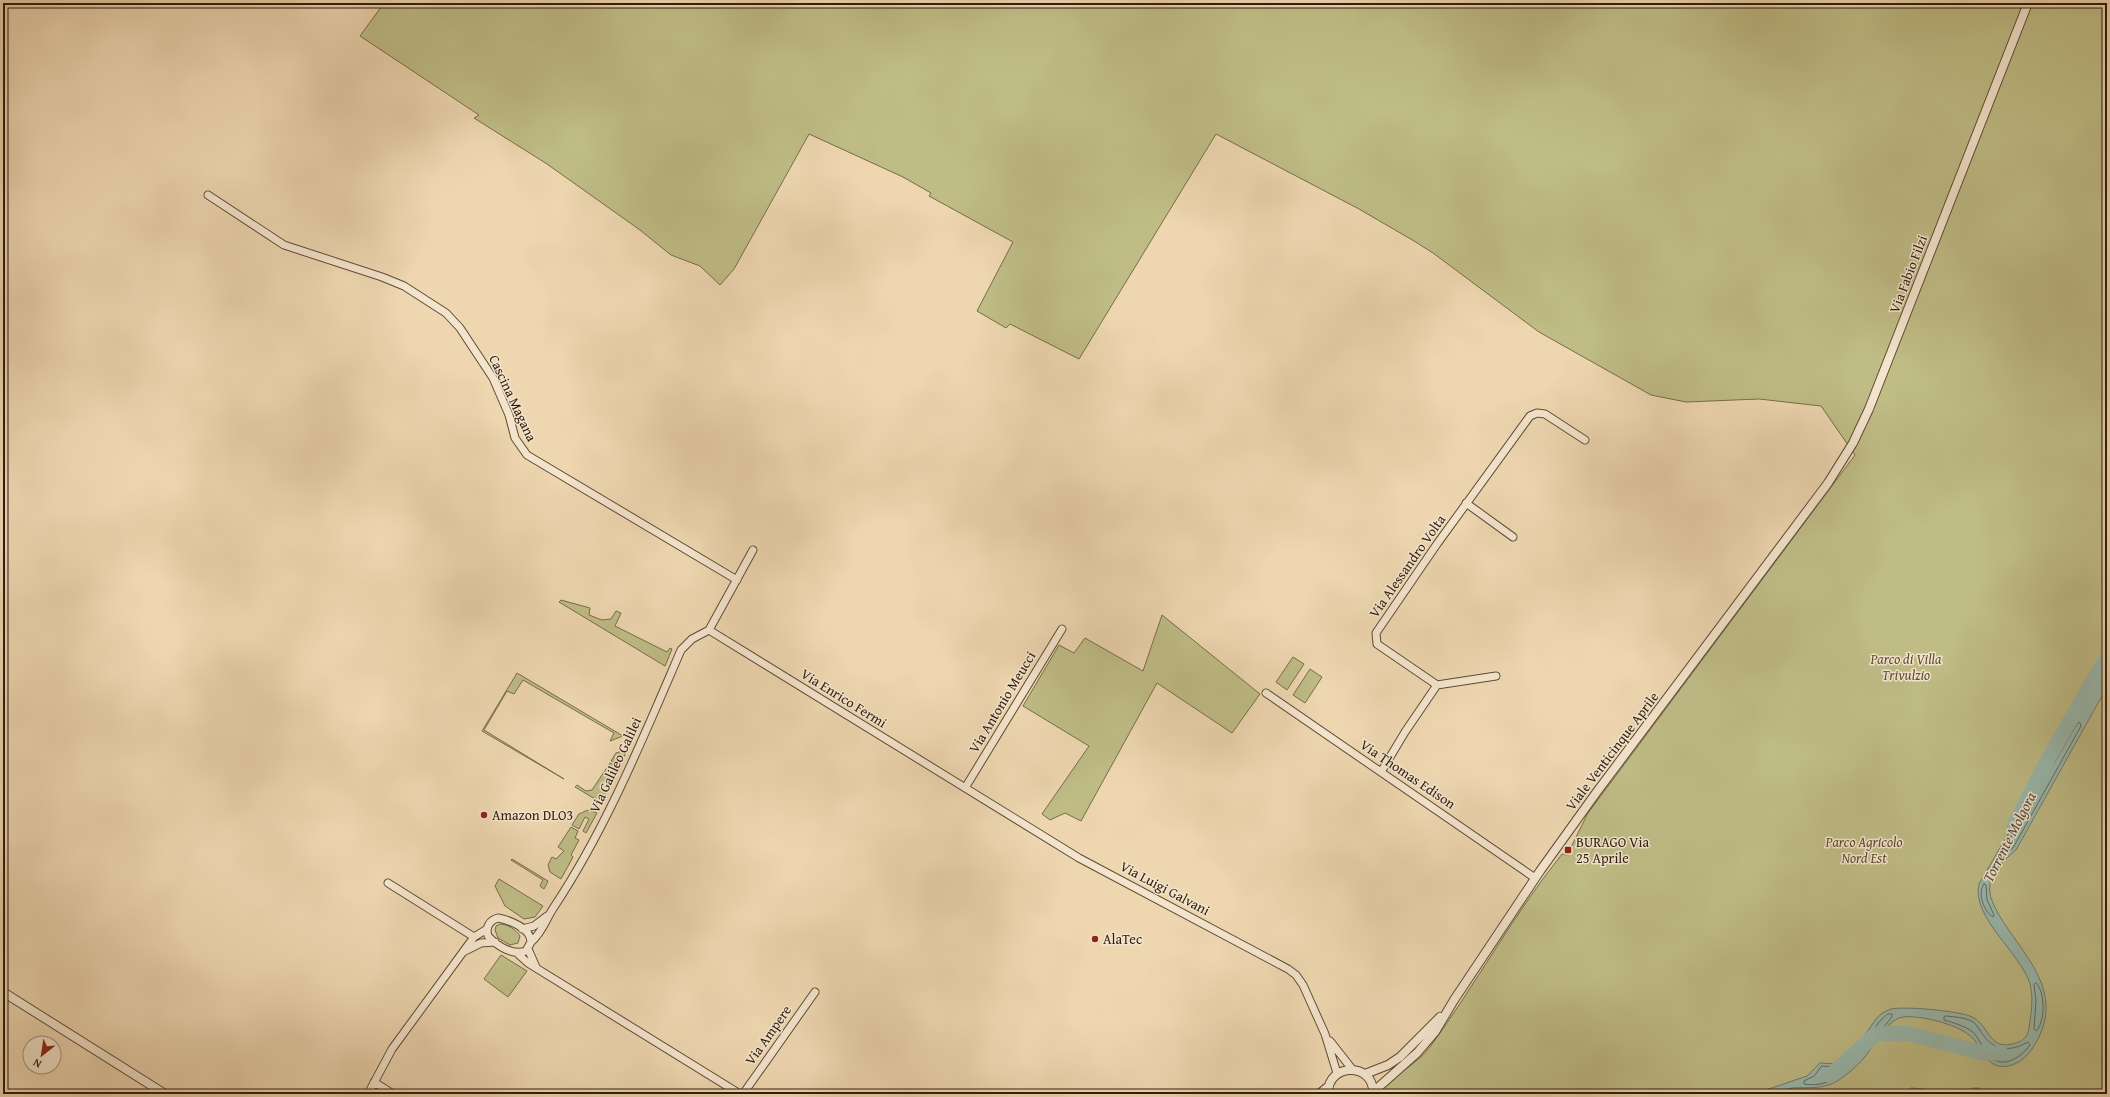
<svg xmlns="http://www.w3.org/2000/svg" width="2110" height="1097" font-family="'Gentium Book Plus',serif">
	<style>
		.green { fill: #bfbc86; stroke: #766c49 }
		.water { fill: #99b9ae; stroke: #6e7b6d }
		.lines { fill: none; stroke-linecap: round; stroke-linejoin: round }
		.shore { stroke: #646b5d; stroke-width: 1 }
		.river { stroke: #99b9ae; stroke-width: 15 }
		.minor-casing { stroke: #5e4b35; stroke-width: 9 }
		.tertiary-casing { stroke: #5e4b35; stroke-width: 10 }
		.minor { stroke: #f3e4cc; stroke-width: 7 }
		.tertiary { stroke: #f3e4cc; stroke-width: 8 }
		.poi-dot { fill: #8f2418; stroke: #f3e4cc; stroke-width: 1.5 }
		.labels { text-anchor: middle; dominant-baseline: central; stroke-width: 3; stroke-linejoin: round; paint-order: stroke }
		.street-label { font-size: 14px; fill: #2e1d0c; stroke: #f3e4cc }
		.park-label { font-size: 14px; font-style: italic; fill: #5a4d31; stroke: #f3e4cc }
		.poi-label { font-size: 14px; fill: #2e1d0c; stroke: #f3e4cc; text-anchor: start }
		.water-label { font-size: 15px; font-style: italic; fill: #4e4c3d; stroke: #f3e4cc }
	</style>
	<rect width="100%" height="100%" fill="#edd6b0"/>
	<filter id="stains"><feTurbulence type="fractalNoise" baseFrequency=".005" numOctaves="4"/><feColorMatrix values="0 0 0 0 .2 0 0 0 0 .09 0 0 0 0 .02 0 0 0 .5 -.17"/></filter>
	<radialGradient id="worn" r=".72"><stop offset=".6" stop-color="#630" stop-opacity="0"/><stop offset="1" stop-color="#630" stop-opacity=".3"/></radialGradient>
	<path class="green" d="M 384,3 L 2107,3 L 2107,1094 L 1379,1094 C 1392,1074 1416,1066 1430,1047 C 1476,984 1513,915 1562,854 L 1567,855 L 1588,813 L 1855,455 L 1821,406 L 1759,399 L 1686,402 L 1651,395 L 1539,332 L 1433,253 L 1414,241 L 1359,209 L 1216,134 L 1079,359 L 1010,324 L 1006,328 L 977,311 L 1013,242 L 929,196 L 931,193 L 903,177 L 809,134 L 734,269 L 720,285 L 700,266 L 671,255 L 640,230 L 547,164 L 474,118 L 479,115 L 360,36 Z
		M 561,600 L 590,608 L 589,615 L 602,620 L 611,619 L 616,611 L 621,613 L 615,626 L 667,652 L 670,648 L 672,649 L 665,666 L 559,602 Z
		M 1162,615 L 1260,694 L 1232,733 L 1157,683 L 1081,821 L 1065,813 L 1050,820 L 1042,814 L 1089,746 L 1023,706 L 1059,645 L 1074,653 L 1085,638 L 1143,671 Z
		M 1293,657 L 1304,664 L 1287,690 L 1276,682 Z
		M 1310,669 L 1322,677 L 1305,703 L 1293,695 Z
		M 517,673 L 623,736 L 610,741 L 614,733 L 523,680 L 514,694 L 507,691 L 484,730 L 564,779 L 482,731 Z
		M 622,751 L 626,752 L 620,765 L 611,761 L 616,753 Z
		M 610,763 L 620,768 L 609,790 L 607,790 L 600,802 L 575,787 L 577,785 L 586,791 L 592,790 Z
		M 588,810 L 597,813 L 586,833 L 583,831 L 589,819 L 585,817 L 579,829 L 572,825 L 579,814 Z
		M 571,827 L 578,831 L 575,838 L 579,840 L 571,855 L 573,857 L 561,879 L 550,872 L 548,865 L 552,857 L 556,859 L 564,851 L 558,847 Z
		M 512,859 L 548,881 L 544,889 L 540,886 L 543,880 L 511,860 Z
		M 499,879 L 543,906 L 535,917 L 524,919 L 505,906 L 495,886 Z
		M 500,924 C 508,924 516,930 520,936 L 518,943 L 510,945 L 498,938 L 495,930 L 496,926 Z
		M 501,955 L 527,971 L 508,997 L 484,979 Z"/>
	<path class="water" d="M 2107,664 L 2107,687 L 2016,850 C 2005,859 1994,870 1990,884 C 1988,895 1994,906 1999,915 C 2023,955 2062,988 2039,1037 C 2033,1049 2025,1061 2012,1065 C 1985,1073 1984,1046 1969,1035 C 1956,1024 1920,1015 1903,1017 C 1886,1020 1874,1046 1864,1058 C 1857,1066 1848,1074 1839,1080 C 1824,1090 1809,1087 1792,1088 C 1785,1089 1779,1093 1772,1094 C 1766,1095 1760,1094 1754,1094 L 1807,1076 L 1820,1063 L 1838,1064 L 1847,1061 L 1876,1019 C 1880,1014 1885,1011 1891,1009 C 1905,1006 1960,1011 1972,1017 C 1989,1025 1989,1050 2012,1044 C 2027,1041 2029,1034 2030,1020 C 2032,1008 2033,996 2030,984 C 2020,952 1971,917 1979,884 Z
		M 1911,1088 L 1923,1089 L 1929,1094 L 1902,1094 Z
		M 1973,1088 L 1979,1088 L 1988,1094 L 1962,1094 Z"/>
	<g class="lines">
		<path class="shore" d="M 2080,723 L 2081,726 L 2013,848 L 2002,855 L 2002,852 L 2077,724 Z
			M 1984,884 L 1986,885 L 1987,900 L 1994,915 L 1993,917 C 1984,912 1977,893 1984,884 Z
			M 2036,983 C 2046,992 2045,1023 2036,1031 L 2034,1029 L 2036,1000 L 2034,985 Z
			M 1888,1014 L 1892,1014 L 1892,1017 L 1868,1046 L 1865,1047 L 1864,1044 L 1879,1022 Z
			M 1946,1016 C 1954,1017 1965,1017 1973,1022 C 1978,1025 1980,1032 1984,1036 C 1996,1052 2012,1051 2028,1042 L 2030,1045 C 2020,1059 2000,1071 1987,1053 C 1981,1046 1979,1038 1973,1032 C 1965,1026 1954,1023 1944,1020 L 1944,1017 Z
			M 1822,1066 L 1844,1067 L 1846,1070 C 1836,1081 1819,1087 1804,1084 L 1804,1081 L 1814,1076 Z"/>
		<path class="river" d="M 2014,826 L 2048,759 L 2107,657
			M 1830,1076 L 1876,1034 L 1906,1033 L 1983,1053 L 2001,1053"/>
		<defs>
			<path id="minor" d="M 208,195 L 284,245 L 382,277 L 404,286 L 446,313 L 460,328 L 493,378 L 509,415 L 515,438 L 527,455 L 737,580
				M 1466,503 L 1513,537
				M 709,630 L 1079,858 L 1288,969 L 1296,975 L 1303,985 L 1325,1034 L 1337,1073
				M 709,630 L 753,550
				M 1437,685 L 1377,644 L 1376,633 L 1437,544 L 1530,416 L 1537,413 L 1545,414 L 1585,440
				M 1266,693 L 1535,878
				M 1381,772 L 1405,732 L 1437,685 L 1496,676
				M 965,788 L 1062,629
				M 388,883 L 474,937
				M 498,918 C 509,920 531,928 531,942 L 526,951 C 513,956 497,946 488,936 C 485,927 490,920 498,918 Z
				M 522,929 L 534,926 L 547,916
				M 531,942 C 542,933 546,919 554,907 C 607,827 643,738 681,650 L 692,639 L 709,630
				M 528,949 L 536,967
				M 465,951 L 481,943 L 495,942
				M 518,954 L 528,963 L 740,1094
				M 1330,1041 L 1352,1069
				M 374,1082 L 393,1094
				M 368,1094 L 392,1049 L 474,937 L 487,929
				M 743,1094 L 815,992"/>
			<path id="tertiary" d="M 3,992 L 165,1094
				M 1365,1074 L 1388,1065 L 1400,1057 L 1440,1017
				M 1373,1092 L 1417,1053 L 1435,1032 L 1454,1000 L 1540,871 L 1596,793 L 1828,483 L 1853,443 L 1869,409 L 2028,3
				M 1319,1094 L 1329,1086
				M 1328,1094 C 1327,1062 1375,1062 1373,1094"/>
		</defs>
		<use href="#minor" class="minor-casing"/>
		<use href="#tertiary" class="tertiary-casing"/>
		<use href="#minor" class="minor"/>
		<use href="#tertiary" class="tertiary"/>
	</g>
	<g class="poi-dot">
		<circle cx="484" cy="815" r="4"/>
		<rect x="1564" y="846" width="8" height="8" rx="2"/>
		<circle cx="1095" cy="939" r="4"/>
	</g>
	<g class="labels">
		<g class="street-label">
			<text transform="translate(1908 274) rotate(-69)">Via Fabio Filzi</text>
			<text transform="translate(513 398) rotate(65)">Cascina Magana</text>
			<text transform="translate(1407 566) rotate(-55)">Via Alessandro Volta</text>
			<text transform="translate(844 698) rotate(32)">Via Enrico Fermi</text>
			<text transform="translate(1002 702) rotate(-59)">Via Antonio Meucci</text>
			<text transform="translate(1612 751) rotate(-53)">Viale Venticinque Aprile</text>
			<text transform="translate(615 765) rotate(-65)">Via Galileo Galilei</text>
			<text transform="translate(1408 774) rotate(34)">Via Thomas Edison</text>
			<text transform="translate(1165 888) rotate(28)">Via Luigi Galvani</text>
			<text transform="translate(768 1035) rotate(-55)">Via Ampere</text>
		</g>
		<g class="park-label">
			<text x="1906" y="659">Parco di Villa<tspan x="1906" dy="16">Trivulzio</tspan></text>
			<text x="1864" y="842">Parco Agricolo<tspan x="1864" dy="16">Nord Est</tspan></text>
		</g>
		<g class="poi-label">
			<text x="492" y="815">Amazon DLO3</text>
			<text x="1576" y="842">BURAGO Via<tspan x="1576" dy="16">25 Aprile</tspan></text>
			<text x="1103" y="939">AlaTec</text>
		</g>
		<g class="water-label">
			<text transform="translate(2009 837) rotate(-63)">Torrente Molgora</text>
		</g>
	</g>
	<rect width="2110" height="1097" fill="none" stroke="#edd6b0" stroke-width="16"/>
	<rect x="4" y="4" width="2102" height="1089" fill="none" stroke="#2e1d0c" stroke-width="2"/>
	<rect x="8" y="8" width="2094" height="1081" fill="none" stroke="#2e1d0c"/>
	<g transform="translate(42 1055) rotate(210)"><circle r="19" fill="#f3e4cc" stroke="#a4947f"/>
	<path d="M0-3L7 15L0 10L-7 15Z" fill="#8f2418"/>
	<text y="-6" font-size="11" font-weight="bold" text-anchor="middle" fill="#2e1d0c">N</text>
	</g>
	<rect width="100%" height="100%" filter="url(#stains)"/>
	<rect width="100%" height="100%" fill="url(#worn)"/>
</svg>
